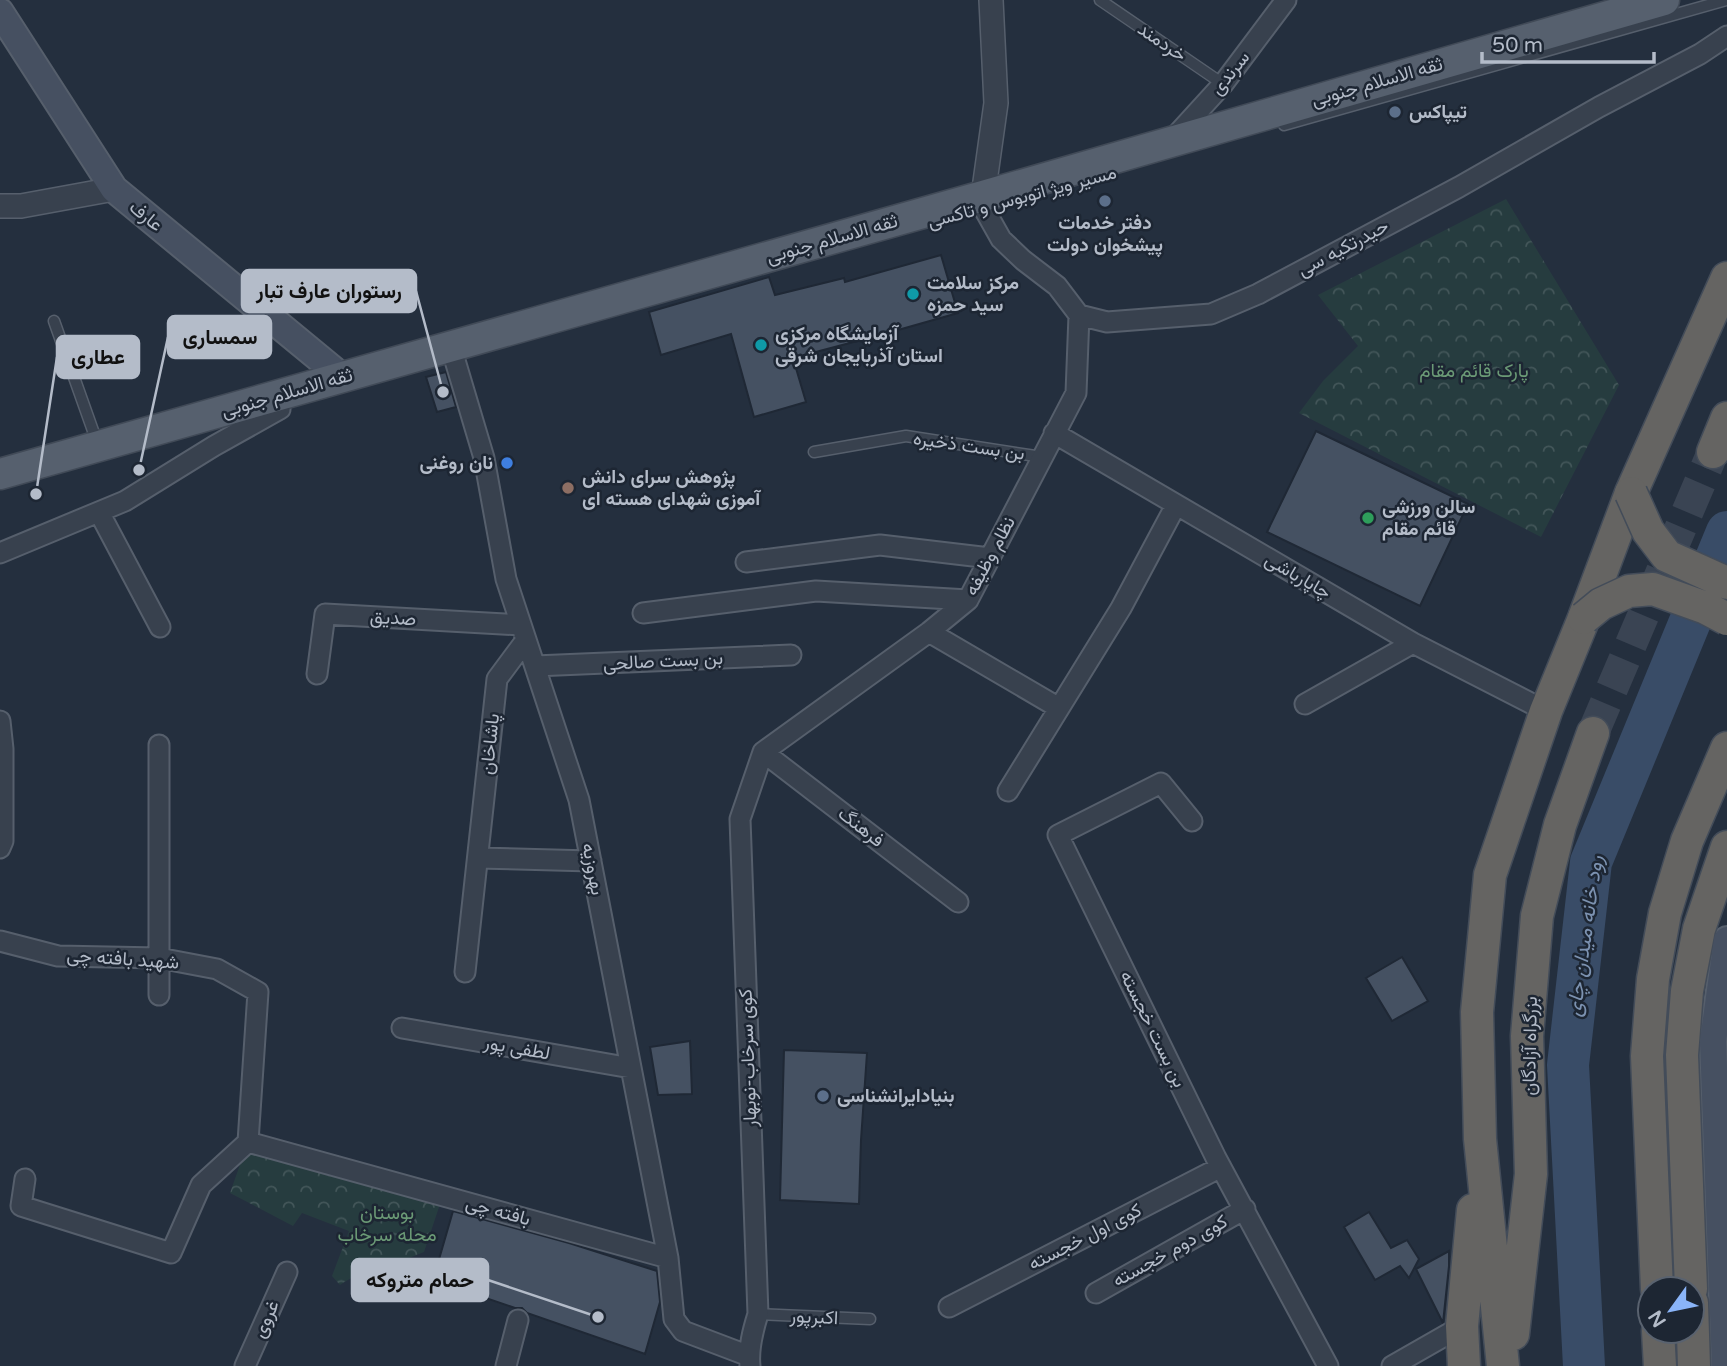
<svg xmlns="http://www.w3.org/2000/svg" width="1727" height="1366" font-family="'Varela Round',Vazirmatn,sans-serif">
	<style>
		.park { fill: url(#park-crowns) }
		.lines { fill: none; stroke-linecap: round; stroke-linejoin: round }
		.river { stroke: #394c67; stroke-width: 42 }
		.building { fill: #455162; stroke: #1f2835; stroke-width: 2 }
		.trunk-tunnel { stroke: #3a4453; stroke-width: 32; stroke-dasharray: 32 16; stroke-linecap: butt }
		.service-casing { stroke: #565f6c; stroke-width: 13 }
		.minor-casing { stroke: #565f6c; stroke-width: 23 }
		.tertiary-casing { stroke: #565f6c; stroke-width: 26 }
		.secondary-casing { stroke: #565f6c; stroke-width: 30 }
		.primary-casing { stroke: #414a57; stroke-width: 33 }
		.trunk-casing { stroke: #434c59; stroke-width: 35 }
		.service { stroke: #38414e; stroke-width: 10 }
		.minor { stroke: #38414e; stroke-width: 19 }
		.tertiary { stroke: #38414e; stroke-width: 23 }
		.secondary { stroke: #465061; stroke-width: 26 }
		.primary { stroke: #56606e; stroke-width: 30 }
		.trunk { stroke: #656462; stroke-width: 32 }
		.trunk-bridge-casing { stroke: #434c59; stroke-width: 35; stroke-linecap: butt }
		.trunk-bridge { stroke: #656462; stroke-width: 32 }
		.service-dot { fill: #5c6f8a; stroke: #1d2633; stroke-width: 2.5 }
		.culture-dot { fill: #0f9aa8; stroke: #1d2633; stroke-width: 2.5 }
		.shop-dot { fill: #3f7fe0; stroke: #1d2633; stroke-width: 2.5 }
		.education-dot { fill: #8d6e63; stroke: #1d2633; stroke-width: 2.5 }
		.leisure-dot { fill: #2e9e5b; stroke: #1d2633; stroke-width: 2.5 }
		.labels { text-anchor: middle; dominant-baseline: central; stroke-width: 5; stroke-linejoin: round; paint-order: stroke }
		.street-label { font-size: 19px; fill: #b4bcc9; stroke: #1d2633 }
		.poi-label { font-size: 19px; font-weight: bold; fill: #b4bcc9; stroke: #1d2633; text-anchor: start }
		.park-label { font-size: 19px; fill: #6b9a76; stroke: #1d2633 }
		.water-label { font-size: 21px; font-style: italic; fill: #7c92b1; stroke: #1d2633 }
		.leader { fill: none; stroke: #b4bcc9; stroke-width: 2.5 }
		.callout-dot { fill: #b4bcc9; stroke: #1d2633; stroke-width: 2.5 }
		.callout { fill: #b4bcc9; stroke: #b4bcc9; stroke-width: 2.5 }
		.callout-label { font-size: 21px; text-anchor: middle; font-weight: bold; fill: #111 }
	</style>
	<defs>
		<pattern id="park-crowns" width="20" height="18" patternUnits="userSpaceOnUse" patternTransform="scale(1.75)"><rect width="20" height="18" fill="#263c3f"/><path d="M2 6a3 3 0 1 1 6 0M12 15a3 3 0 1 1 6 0" fill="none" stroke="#435659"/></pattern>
	</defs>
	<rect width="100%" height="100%" fill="#242f3e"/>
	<path class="park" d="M 1506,199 L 1619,385 L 1541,537 L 1299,413 L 1323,381 L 1358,346 L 1318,295 Z
		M 248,1142 L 441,1201 L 424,1252 C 413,1256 403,1261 392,1264 C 372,1272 358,1272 340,1285 L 332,1276 L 349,1231 L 302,1213 L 293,1226 L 230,1193 Z"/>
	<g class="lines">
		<path class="river" d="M 1584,1366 L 1568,1065 L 1591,862 L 1727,532"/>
	</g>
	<path class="building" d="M 941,255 L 958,313 L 884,334 L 793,358 L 806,402 L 754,417 L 731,334 L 661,355 L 649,312 L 769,277 L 775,295 L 844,278 L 845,282 Z
		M 446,372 L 456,407 L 437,412 L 426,377 Z
		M 1316,431 L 1468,504 L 1420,606 L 1267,532 Z
		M 1402,957 L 1428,1001 L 1392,1021 L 1366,978 Z
		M 690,1041 L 692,1094 L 658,1095 L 650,1047 Z
		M 784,1050 L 867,1053 L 861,1140 L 859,1204 L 780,1200 Z
		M 453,1211 L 569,1243 L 657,1271 L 660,1302 L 645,1354 L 527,1313 L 522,1308 L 515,1308 L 433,1280 Z
		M 1369,1212 L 1391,1248 L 1407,1240 L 1419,1259 L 1409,1278 L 1400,1266 L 1375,1280 L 1344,1227 Z
		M 1449,1251 L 1449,1266 L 1443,1323 L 1416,1269 Z"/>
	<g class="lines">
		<path class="trunk-tunnel" d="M 1593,733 L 1713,452"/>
		<defs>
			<path id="service" d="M 1100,0 L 1223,84
				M 1284,125 L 1726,0
				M 54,321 L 97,442
				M 814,452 L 906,436 L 1042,457
				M 758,1314 L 870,1319"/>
			<path id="minor" d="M 1171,141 L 1223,84 L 1286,0
				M 983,196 L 983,207 L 1001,239 L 1023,260 L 1057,286 L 1079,315 L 1107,322 L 1211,314 L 1258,294 L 1459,187 L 1599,107 L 1700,54 L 1727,36
				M 451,347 L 484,458 L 506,579 L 579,800 L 668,1258 L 674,1319 L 683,1331 L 749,1356
				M 1054,433 L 1413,643 L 1546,711
				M 99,512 L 160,627
				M 0,553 L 125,501 L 214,446 L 280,409 L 278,395
				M 746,562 L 880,545 L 990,558
				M 643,613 L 816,591 L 968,600
				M 929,632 L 1059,708
				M 535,666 L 791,655
				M 317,674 L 325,614 L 521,625
				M 1305,704 L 1413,643
				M 0,721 L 3,749 L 3,841 L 0,848
				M 763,752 L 929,632 L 968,600 L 1076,393 L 1079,315
				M 763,752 L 958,902
				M 1008,791 L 1121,608 L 1176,505
				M 1192,821 L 1161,783 L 1058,835 L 1216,1158 L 1328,1366
				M 478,858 L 591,861
				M 0,941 L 58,956 L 159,958 L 217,969 L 258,992 L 248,1142
				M 465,972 L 497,679 L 526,640
				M 159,995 L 159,745
				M 402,1028 L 631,1068
				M 248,1142 L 668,1258
				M 25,1179 L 21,1206 L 171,1253 L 201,1185 L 248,1142
				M 1096,1293 L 1245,1209
				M 949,1307 L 1221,1167
				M 245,1366 L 287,1272
				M 506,1366 L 518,1320
				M 750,1366 C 748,1348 753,1330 758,1314 L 740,819 L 763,752
				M 1392,1366 L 1462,1326"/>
			<path id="tertiary" d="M 983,196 L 996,103 L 991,0
				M 0,206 L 21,206 L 114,189"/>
			<path id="secondary" d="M 0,12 L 114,189 L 342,377
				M 1725,1366 L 1713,1041 L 1727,940"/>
			<path id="primary" d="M 0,474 L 983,196 L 1664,0"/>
			<path id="trunk" d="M 1713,452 L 1727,418
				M 1657,1289 L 1647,1056 L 1653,979 L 1665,913 L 1687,841 L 1727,748
				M 1691,1289 L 1682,1055 L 1687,991 L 1699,929 L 1727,847
				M 1692,1303 L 1694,1366
				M 1658,1331 L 1660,1366
				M 1513,1334 L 1531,1174 L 1527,1036 L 1537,916 L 1560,825 L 1593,733
				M 1464,1366 L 1462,1326 L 1473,1210
				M 1503,1366 L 1480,1139 L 1477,1012 L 1490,875 L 1546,711 L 1584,618 L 1631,493 L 1727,278"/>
		</defs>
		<use href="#service" class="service-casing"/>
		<use href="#minor" class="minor-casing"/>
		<use href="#tertiary" class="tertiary-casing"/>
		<use href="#secondary" class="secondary-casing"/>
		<use href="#primary" class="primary-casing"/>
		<use href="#trunk" class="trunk-casing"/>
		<use href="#service" class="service"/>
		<use href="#minor" class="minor"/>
		<use href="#tertiary" class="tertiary"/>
		<use href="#secondary" class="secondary"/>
		<use href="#primary" class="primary"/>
		<use href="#trunk" class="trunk"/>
		<defs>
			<path id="trunk-bridge" d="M 1631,493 L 1648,531 L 1667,556 L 1727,583
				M 1584,618 L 1601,604 L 1629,591 L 1653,589 L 1706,608 L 1727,619"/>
		</defs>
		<use href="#trunk-bridge" class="trunk-bridge-casing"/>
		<use href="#trunk-bridge" class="trunk-bridge"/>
	</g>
	<g class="service-dot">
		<circle cx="1395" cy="112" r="7"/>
		<circle cx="1105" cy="201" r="7"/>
		<circle cx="823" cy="1096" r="7"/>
	</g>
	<g class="culture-dot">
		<circle cx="913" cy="294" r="7"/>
		<circle cx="761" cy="345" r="7"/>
	</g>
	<circle class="shop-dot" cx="507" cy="463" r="7"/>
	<circle class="education-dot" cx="568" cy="488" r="7"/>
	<circle class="leisure-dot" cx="1368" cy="518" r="7"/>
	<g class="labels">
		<g class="street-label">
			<text transform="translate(1162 42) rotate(34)">خردمند</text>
			<text transform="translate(1230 73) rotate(-51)">سرندی</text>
			<text transform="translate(1377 82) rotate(-16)">ثقه الاسلام جنوبی</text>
			<text transform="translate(1022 197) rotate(-15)">مسیر ویژ اتوبوس و تاکسی</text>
			<text transform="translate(146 216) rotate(39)">عارف</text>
			<text transform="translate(832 239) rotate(-16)">ثقه الاسلام جنوبی</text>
			<text transform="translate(1343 248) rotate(-28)">حیدرتکیه سی</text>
			<text transform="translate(287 393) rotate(-16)">ثقه الاسلام جنوبی</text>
			<text transform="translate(969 446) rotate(8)">بن بست ذخیره</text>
			<text transform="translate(990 556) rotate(-62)">نظام وظیفه</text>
			<text transform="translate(1298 576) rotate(30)">چاپارباشی</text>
			<text transform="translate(393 618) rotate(3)">صدیق</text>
			<text transform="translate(663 661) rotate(-3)">بن بست صالحی</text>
			<text transform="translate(490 744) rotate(-84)">پاشاخان</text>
			<text transform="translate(861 827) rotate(38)">فرهنگ</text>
			<text transform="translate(593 869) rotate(79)">بهروزیه</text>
			<text transform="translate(123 959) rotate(4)">شهید بافته چی</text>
			<text transform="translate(1153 1029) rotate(64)">بن بست خجسته</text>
			<text transform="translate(1530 1046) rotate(-89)">بزرگراه آزادگان</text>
			<text transform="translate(517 1048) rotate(10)">لطفی پور</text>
			<text transform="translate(748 1058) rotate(-92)">کوی سرخاب-نوبهار</text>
			<text transform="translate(498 1211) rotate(15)">بافته چی</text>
			<text transform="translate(1085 1237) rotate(-27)">کوی اول خجسته</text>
			<text transform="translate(1170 1251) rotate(-29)">کوی دوم خجسته</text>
			<text transform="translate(814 1317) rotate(3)">اکبرپور</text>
			<text transform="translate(266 1319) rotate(-66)">غروی</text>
		</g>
		<g class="poi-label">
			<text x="1409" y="112">تیپاکس</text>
			<text x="1105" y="223" text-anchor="middle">دفتر خدمات<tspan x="1105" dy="22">پیشخوان دولت</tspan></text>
			<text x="927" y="283">مرکز سلامت<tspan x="927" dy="22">سید حمزه</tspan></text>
			<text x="775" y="334">آزمایشگاه مرکزی<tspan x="775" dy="22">استان آذربایجان شرقی</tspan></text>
			<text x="493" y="463" text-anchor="end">نان روغنی</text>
			<text x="582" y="477">پژوهش سرای دانش<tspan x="582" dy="22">آموزی شهدای هسته ای</tspan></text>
			<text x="1382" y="507">سالن ورزشی<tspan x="1382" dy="22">قائم مقام</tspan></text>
			<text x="837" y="1096">بنیادایرانشناسی</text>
		</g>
		<g class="park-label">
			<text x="1474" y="371">پارک قائم مقام</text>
			<text x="387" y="1213">بوستان<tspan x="387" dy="22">محله سرخاب</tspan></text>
		</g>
		<g class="water-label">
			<text transform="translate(1585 936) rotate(-82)">رود خانه میدان چای</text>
		</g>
	</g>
	<path class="leader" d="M443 392L416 291M139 470L168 337M36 494L57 357M598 1317L488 1280"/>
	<g class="callout-dot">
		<circle cx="443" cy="392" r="7"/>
		<circle cx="139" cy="470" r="7"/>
		<circle cx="36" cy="494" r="7"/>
		<circle cx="598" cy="1317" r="7"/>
	</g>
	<g class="callout">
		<rect x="242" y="270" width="174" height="42" rx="7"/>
		<rect x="168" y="316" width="103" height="42" rx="7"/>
		<rect x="57" y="336" width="82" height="42" rx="7"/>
		<rect x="352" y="1259" width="136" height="42" rx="7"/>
	</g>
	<g class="callout-label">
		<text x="329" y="298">رستوران عارف تبار</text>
		<text x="220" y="344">سمساری</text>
		<text x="98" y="364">عطاری</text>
		<text x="420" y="1287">حمام متروکه</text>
	</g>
	<g transform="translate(1671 1310) rotate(237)"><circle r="33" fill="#1d2633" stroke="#59626f" stroke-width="2"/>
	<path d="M0-5L12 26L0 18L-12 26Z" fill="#8ab4f8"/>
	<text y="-10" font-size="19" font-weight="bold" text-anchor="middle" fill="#b4bcc9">N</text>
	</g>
	<path d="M1482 52v10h172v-10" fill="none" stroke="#b4bcc9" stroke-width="3.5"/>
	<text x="1492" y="52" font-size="21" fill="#b4bcc9" stroke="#1d2633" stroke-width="5" paint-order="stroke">50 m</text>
</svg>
